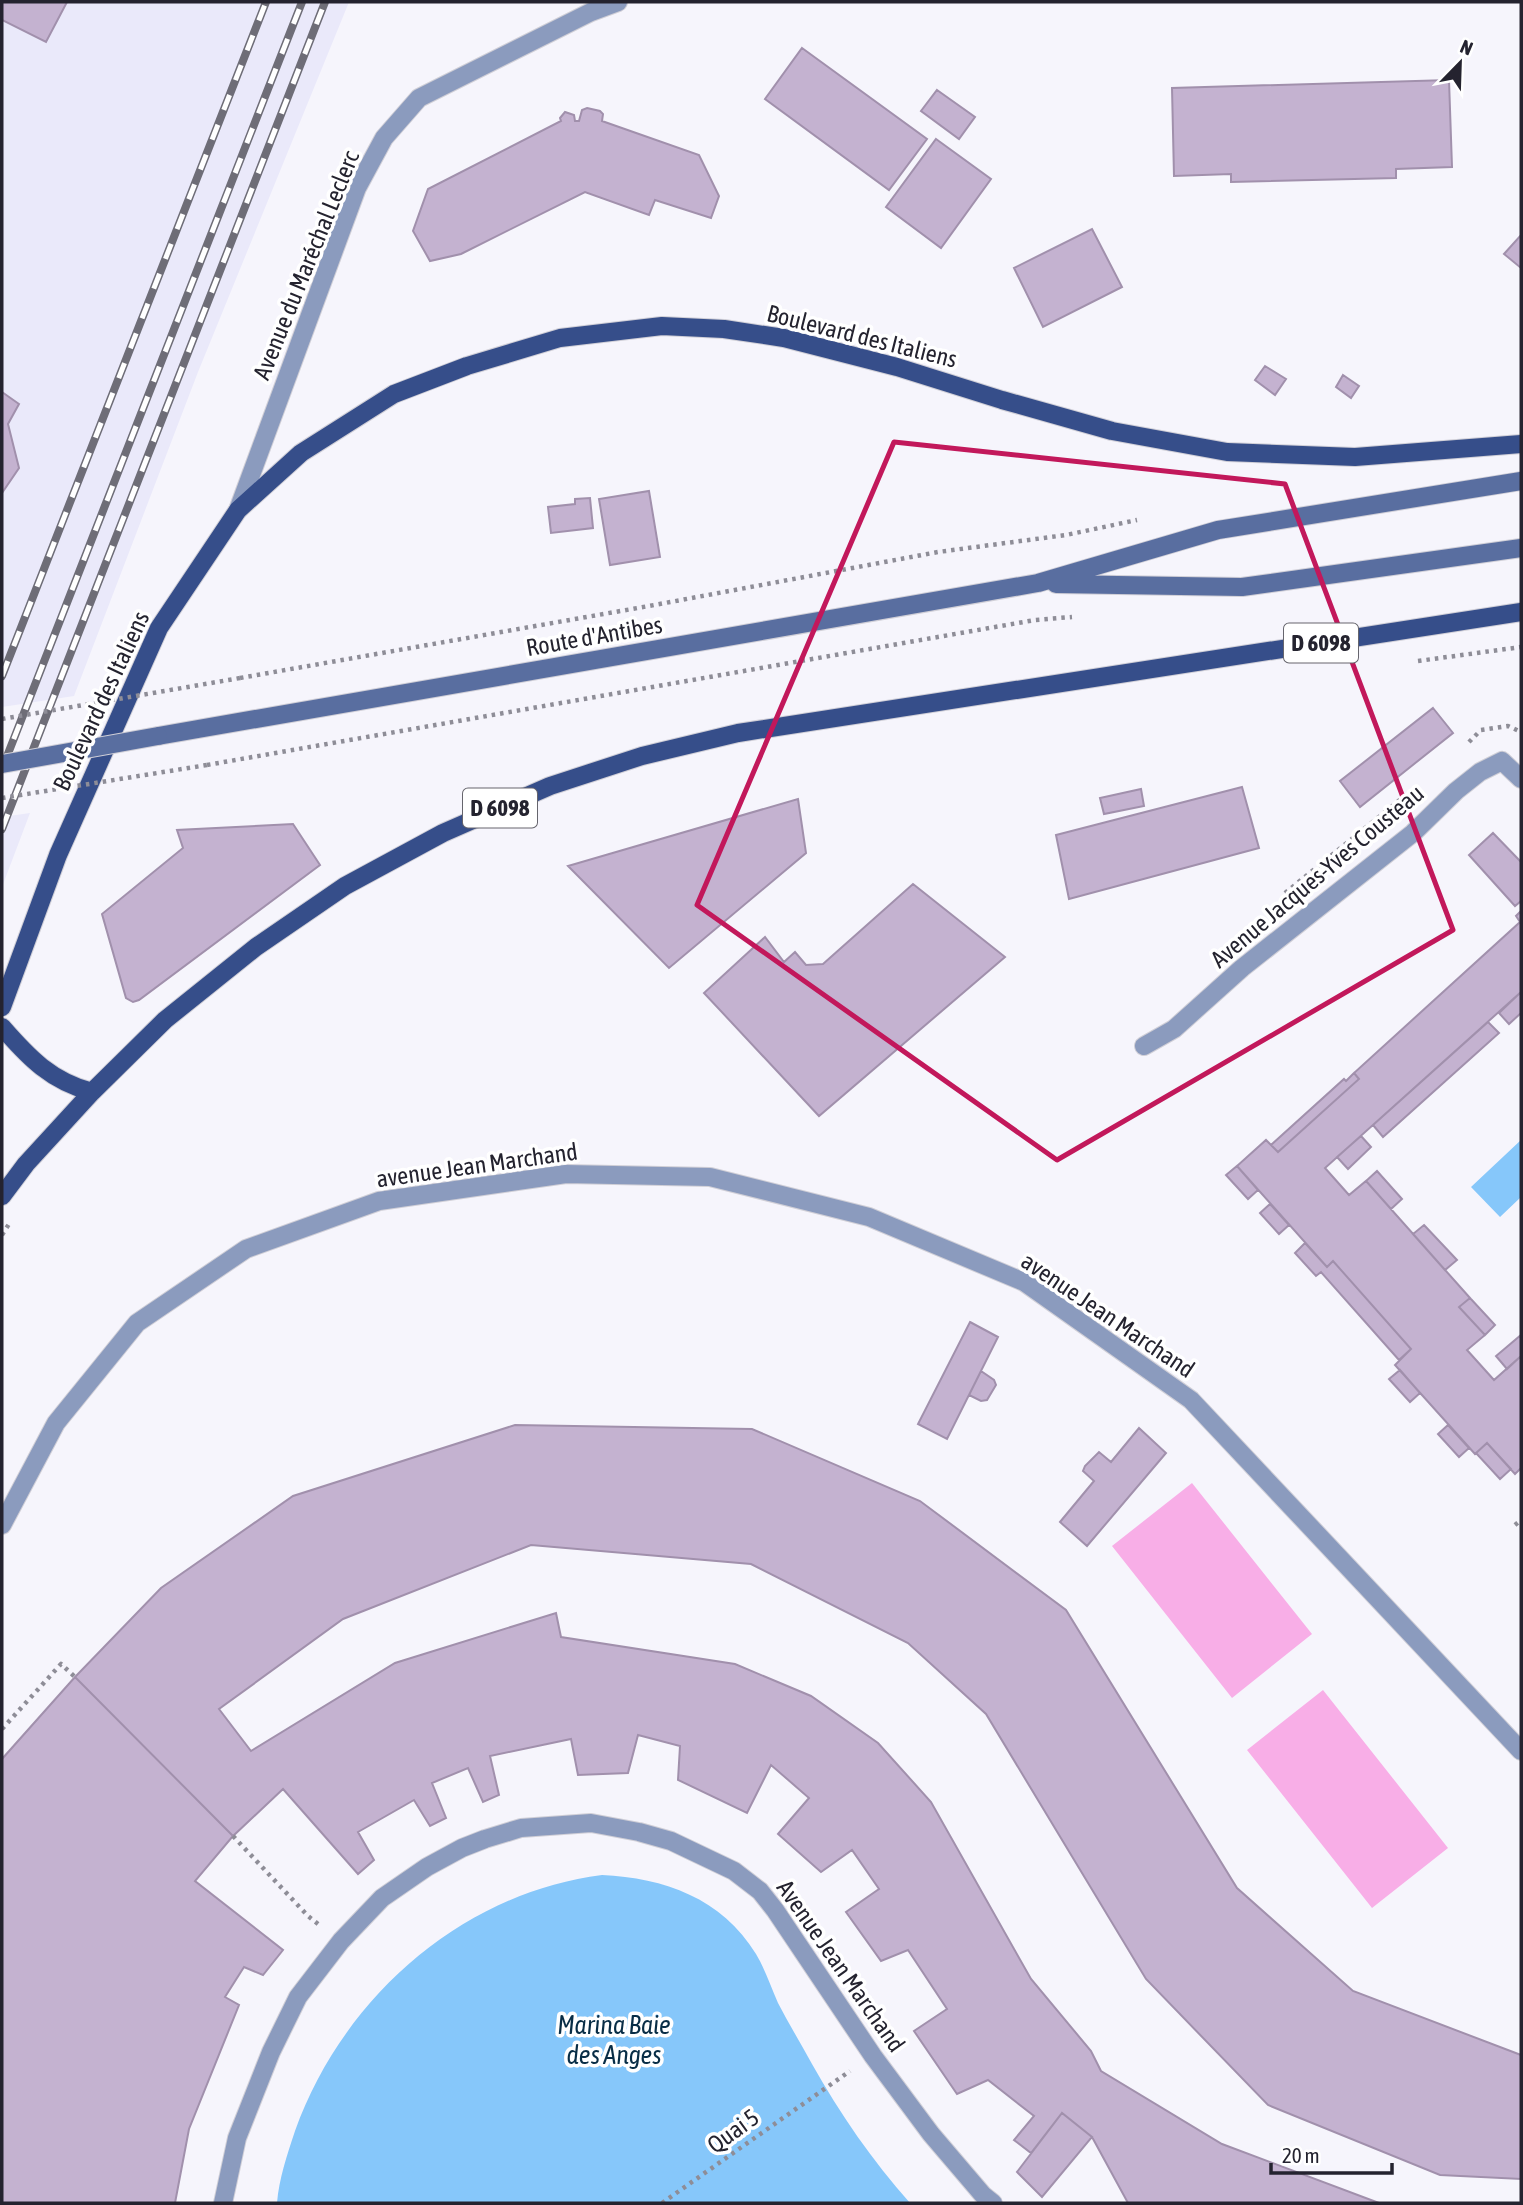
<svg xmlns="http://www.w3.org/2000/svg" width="1523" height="2205" font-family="'Asap Condensed',sans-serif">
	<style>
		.built { fill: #eae9fa }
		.green { fill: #f8aee7 }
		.water { fill: #86c7fa }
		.building { fill: #c4b2d0; stroke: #a190ac; stroke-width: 2 }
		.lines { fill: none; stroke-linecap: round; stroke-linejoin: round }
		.minor-casing { stroke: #d0cfd7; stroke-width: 20 }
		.secondary-casing { stroke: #d0cfd7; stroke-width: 20 }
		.primary-casing { stroke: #d0cfd7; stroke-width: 20 }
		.path { stroke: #8e8d97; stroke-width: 4.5; stroke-dasharray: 3.5 5; stroke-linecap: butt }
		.minor { stroke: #8b9bbe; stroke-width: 18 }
		.secondary { stroke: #596ea0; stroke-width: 18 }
		.primary { stroke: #364e8a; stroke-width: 18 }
		.rail-casing { stroke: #6e6d77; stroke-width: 8 }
		.rail { stroke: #fff; stroke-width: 5; stroke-dasharray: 16; stroke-linecap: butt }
		.secondary-bridge-casing { stroke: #d0cfd7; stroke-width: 20; stroke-linecap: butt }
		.path-bridge { stroke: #8e8d97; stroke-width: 4.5; stroke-dasharray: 3.5 5; stroke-linecap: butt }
		.secondary-bridge { stroke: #596ea0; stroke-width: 18 }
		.marked { fill: none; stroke: #c2185b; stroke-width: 5; stroke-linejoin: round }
		.labels { text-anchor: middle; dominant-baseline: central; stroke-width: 7; stroke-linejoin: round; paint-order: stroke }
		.shield { fill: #fff; stroke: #66656d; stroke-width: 2 }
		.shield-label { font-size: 23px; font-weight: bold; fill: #24232f }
		.street-label { font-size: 24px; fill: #24232f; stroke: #fff }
		.water-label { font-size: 26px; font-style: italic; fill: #082d46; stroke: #fff }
	</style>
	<rect width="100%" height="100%" fill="#f6f5fc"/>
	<path class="built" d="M 2,2 L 349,2 L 198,372 L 74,696 L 2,707 Z
		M 30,813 L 2,887 L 2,817 Z"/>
	<path class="green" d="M 1192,1483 L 1312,1634 L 1232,1698 L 1112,1546 Z
		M 1323,1690 L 1448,1848 L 1372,1908 L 1247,1750 Z"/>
	<path class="water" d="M 1521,1140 L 1521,1197 L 1500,1217 L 1471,1187 Z
		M 602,1875 C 664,1878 722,1898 756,1954 C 765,1969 771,1987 778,2003 C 789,2024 801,2044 812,2064 C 840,2114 872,2160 910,2203 L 277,2203 C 279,2179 287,2155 295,2131 C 342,1999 461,1893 602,1875 Z"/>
	<path class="building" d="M 2,2 L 67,2 L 46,42 L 2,20 Z
		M 802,48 L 927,139 L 889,190 L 765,99 Z
		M 1449,80 L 1452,167 L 1396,169 L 1396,178 L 1231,182 L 1231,174 L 1174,176 L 1172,88 Z
		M 937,90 L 975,117 L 959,139 L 921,111 Z
		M 587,108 L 600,111 L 603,114 L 602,121 L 699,155 L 719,196 L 711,218 L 655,200 L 649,215 L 585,192 L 461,254 L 430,261 L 413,231 L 428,189 L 561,121 L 560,118 L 565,112 L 574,115 L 575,121 L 579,121 L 582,110 Z
		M 936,139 L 991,179 L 941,248 L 886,207 Z
		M 1092,229 L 1122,287 L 1043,327 L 1014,268 Z
		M 1521,235 L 1521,268 L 1504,254 Z
		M 1265,366 L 1286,379 L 1275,395 L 1255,380 Z
		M 1343,375 L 1359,386 L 1351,398 L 1336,387 Z
		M 2,392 L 19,404 L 8,424 L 19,468 L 2,493 Z
		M 649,491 L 660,557 L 610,565 L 599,499 Z
		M 590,498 L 593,528 L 551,533 L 548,507 L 575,504 L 575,499 Z
		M 1433,708 L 1453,733 L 1360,807 L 1340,781 Z
		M 1242,787 L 1259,848 L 1069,899 L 1056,835 Z
		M 1141,789 L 1144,806 L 1104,814 L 1100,798 Z
		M 798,799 L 806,853 L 669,968 L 568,866 Z
		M 293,824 L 320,865 L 139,1000 L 133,1002 L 126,998 L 102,914 L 183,848 L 177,830 Z
		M 1493,833 L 1521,862 L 1521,901 L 1515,906 L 1469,855 Z
		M 913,884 L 1005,957 L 819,1116 L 704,993 L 765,937 L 784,962 L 795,952 L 806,965 L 823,964 Z
		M 1521,911 L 1521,992 L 1325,1168 L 1349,1195 L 1366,1181 L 1470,1298 L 1459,1307 L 1485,1335 L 1467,1350 L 1494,1380 L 1521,1356 L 1521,1468 L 1515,1474 L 1487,1443 L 1475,1454 L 1395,1365 L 1411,1349 L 1333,1261 L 1327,1267 L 1237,1166 L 1266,1140 L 1278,1152 L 1359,1079 L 1354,1073 L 1520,922 L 1516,916 Z
		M 1521,992 L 1521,1013 L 1509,1024 L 1499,1013 Z
		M 1488,1022 L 1499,1033 L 1383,1137 L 1373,1125 Z
		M 1354,1073 L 1359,1079 L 1278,1152 L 1271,1145 L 1344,1079 L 1346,1081 Z
		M 1361,1136 L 1371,1147 L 1348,1169 L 1337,1157 Z
		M 1237,1166 L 1258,1190 L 1248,1199 L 1226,1175 Z
		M 1377,1171 L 1402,1199 L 1391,1209 L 1366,1181 Z
		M 1270,1204 L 1289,1225 L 1279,1234 L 1260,1213 Z
		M 1424,1225 L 1457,1260 L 1445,1270 L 1413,1234 Z
		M 1305,1243 L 1327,1267 L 1333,1261 L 1411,1349 L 1399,1360 L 1321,1272 L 1316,1276 L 1295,1253 Z
		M 1470,1298 L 1495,1325 L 1485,1335 L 1459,1307 Z
		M 970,1322 L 998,1337 L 947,1439 L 918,1424 Z
		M 1521,1335 L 1521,1356 L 1507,1369 L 1496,1356 Z
		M 1400,1370 L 1420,1393 L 1410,1402 L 1389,1379 Z
		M 981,1371 L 994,1380 L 996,1385 L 987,1400 L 981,1401 L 969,1395 Z
		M 515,1425 L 752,1429 L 920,1501 L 1066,1610 L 1237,1888 L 1353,1991 L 1521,2055 L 1521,2179 L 1440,2175 L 1268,2105 L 1146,1979 L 986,1714 L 908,1643 L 751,1564 L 531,1545 L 343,1619 L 219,1709 L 251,1751 L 395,1663 L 556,1613 L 561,1637 L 735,1664 L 811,1696 L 878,1743 L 931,1802 L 1031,1979 L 1091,2051 L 1101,2071 L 1222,2144 L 1379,2203 L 1128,2203 L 1092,2137 L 1062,2113 L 1031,2153 L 1014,2140 L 1034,2116 L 988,2080 L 957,2094 L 914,2031 L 947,2009 L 908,1950 L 881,1961 L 846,1912 L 879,1889 L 852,1850 L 821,1872 L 778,1834 L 809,1798 L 771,1765 L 747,1813 L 678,1780 L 680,1746 L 638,1735 L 628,1773 L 578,1775 L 571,1739 L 490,1756 L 499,1795 L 483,1802 L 468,1768 L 432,1783 L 446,1818 L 430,1826 L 414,1800 L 358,1832 L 374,1860 L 358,1874 L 283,1789 L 233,1836 L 75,1677 L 161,1588 L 293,1496 Z
		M 1448,1425 L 1469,1448 L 1459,1457 L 1438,1434 Z
		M 1139,1428 L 1166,1453 L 1087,1546 L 1060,1522 L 1094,1481 L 1083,1471 L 1085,1466 L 1099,1452 L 1111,1462 Z
		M 1487,1443 L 1511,1469 L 1500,1479 L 1476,1453 Z
		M 75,1677 L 233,1836 L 195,1881 L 283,1950 L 263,1975 L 244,1967 L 225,1997 L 239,2005 L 189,2129 L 175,2203 L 2,2203 L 2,1759 Z
		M 1062,2113 L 1092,2137 L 1042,2197 L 1017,2172 Z"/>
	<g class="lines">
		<defs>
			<path id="minor" d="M 238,510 L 357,188 L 384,138 L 419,98 L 591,12 L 618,2
				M 1144,1046 L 1174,1029 L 1242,968 L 1413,833 L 1456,791 L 1480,772 L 1502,761 L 1521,779
				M 2,1525 L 56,1423 L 137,1323 L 246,1249 L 379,1201 L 566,1174 L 710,1177 L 869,1217 L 1024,1282 L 1191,1400 L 1521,1751
				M 223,2203 L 237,2138 L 271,2052 L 298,1997 L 341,1941 L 382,1898 L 427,1867 L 462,1848 L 485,1839 L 521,1828 L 591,1823 L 639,1832 L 671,1841 L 734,1871 L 760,1891 L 775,1910 L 873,2056 L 931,2134 L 983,2195 L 993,2203"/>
			<path id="secondary" d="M 1056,584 L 1242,587 L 1521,548
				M 158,736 L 1038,583 L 1218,530 L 1521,481"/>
			<path id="primary" d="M 2,1007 L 58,855 L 159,628 L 238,510 L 301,453 L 394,394 L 467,366 L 560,338 L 662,326 L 724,329 L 784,338 L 897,367 L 1002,400 L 1112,431 L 1227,452 L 1355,457 L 1521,444
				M 2,1027 C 29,1058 51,1081 92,1092
				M 2,1196 L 26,1164 L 92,1092 L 165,1020 L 256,947 L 345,886 L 443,833 L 550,786 L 642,756 L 738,733 L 1521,612"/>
		</defs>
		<use href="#minor" class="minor-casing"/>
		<use href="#secondary" class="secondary-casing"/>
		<use href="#primary" class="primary-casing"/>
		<path class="path" d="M 1418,661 L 1521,647
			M 240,678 L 649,606 L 938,552 L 1066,535 L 1137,520
			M 1469,742 L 1481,730 L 1508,726 L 1521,732
			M 207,765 L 1035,620 L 1072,617
			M 1285,893 L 1406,795
			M 2,1235 L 9,1224
			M 1515,1525 L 1521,1520
			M 2,1729 L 61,1664 L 75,1677
			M 233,1836 L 308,1916 L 318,1924
			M 662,2203 L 850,2071"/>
		<use href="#minor" class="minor"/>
		<use href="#secondary" class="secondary"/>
		<use href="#primary" class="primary"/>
		<defs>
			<path id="rail" d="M 2,676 L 266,2
				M 2,769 L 302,2
				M 2,829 L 325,2"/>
		</defs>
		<use href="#rail" class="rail-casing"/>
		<use href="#rail" class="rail"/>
		<defs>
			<path id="secondary-bridge" d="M 2,764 L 158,736"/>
		</defs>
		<use href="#secondary-bridge" class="secondary-bridge-casing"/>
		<path class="path-bridge" d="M 2,719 L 240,678
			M 2,798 L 207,765"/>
		<use href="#secondary-bridge" class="secondary-bridge"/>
	</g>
	<path class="marked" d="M 894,442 L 1285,484 L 1453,930 L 1057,1160 L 697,905 Z"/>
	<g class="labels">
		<g class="shield">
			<rect x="1284" y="623.5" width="74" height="39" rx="5"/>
			<rect x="463" y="788.5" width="74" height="39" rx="5"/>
		</g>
		<g class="shield-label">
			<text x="1321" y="643">D 6098</text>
			<text x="500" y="808">D 6098</text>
		</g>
		<g class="street-label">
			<text transform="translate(306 265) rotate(-68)">Avenue du Maréchal Leclerc</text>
			<text transform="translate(862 336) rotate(14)">Boulevard des Italiens</text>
			<text transform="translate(594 636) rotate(-10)">Route d'Antibes</text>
			<text transform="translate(101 701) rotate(-65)">Boulevard des Italiens</text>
			<text transform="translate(1317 876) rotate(-40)">Avenue Jacques-Yves Cousteau</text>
			<text transform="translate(477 1165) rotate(-8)">avenue Jean Marchand</text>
			<text transform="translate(1108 1315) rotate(34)">avenue Jean Marchand</text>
			<text transform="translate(841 1966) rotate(55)">Avenue Jean Marchand</text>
			<text transform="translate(733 2131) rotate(-36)">Quai 5</text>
		</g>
		<g class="water-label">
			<text x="614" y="2025">Marina Baie<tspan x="614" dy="30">des Anges</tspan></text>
		</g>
	</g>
	<rect width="1523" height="2205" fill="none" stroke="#24232f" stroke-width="7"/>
	<g transform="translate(1460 63) rotate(23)" stroke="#ffffff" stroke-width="5" paint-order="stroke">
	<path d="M0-5L12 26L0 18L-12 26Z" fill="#24232f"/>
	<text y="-10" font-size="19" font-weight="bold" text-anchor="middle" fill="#24232f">N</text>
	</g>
	<path d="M1271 2163v10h121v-10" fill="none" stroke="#24232f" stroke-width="3.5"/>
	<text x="1282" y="2163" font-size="21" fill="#24232f" stroke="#ffffff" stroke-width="5" paint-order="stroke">20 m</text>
</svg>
